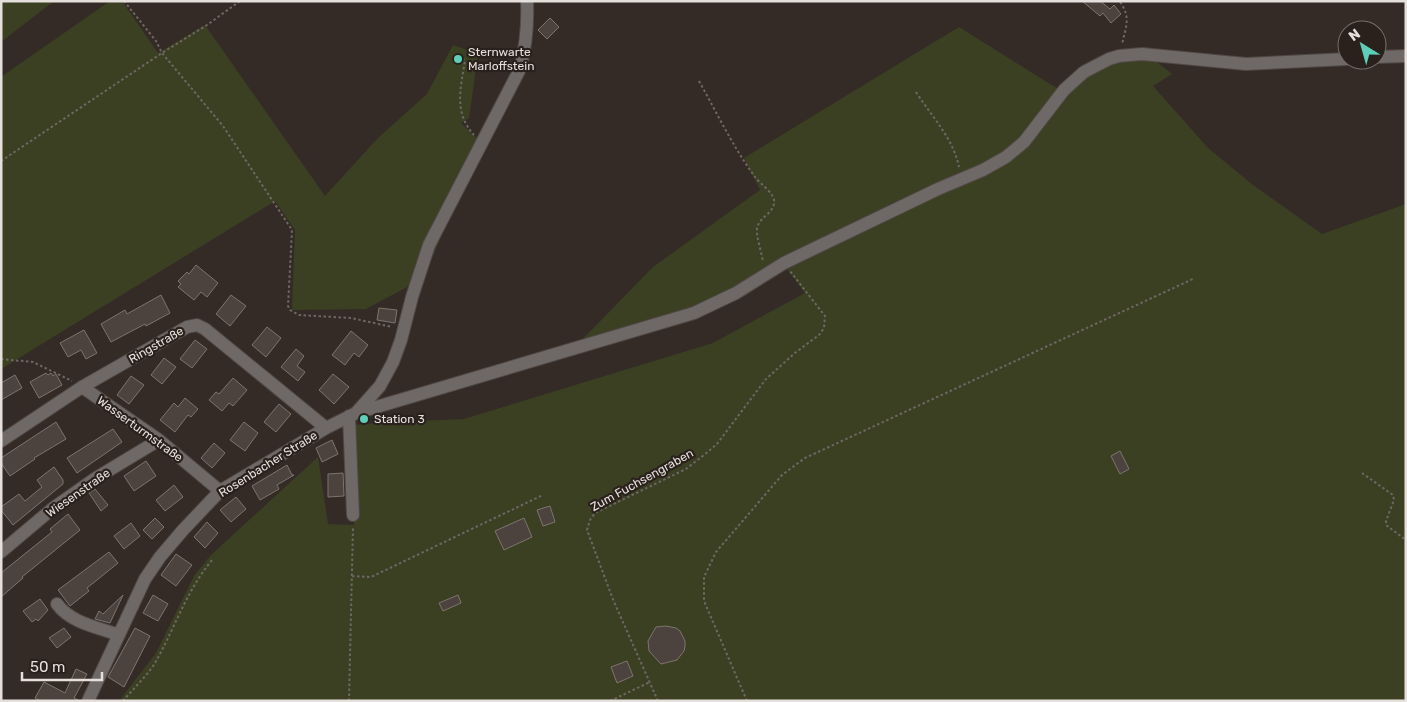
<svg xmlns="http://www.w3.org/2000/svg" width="1407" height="702" font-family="Rubik,sans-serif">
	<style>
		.green { fill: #3b4023 }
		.building { fill: #4d433e; stroke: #7e746e }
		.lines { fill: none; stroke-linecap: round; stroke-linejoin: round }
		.minor-casing { stroke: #504843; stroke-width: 14 }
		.path { stroke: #6f6763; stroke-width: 2; stroke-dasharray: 2.5 2.5; stroke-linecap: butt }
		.minor { stroke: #6e6867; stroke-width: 12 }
		.poi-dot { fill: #5eceb8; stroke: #2a211c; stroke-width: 2 }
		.labels { text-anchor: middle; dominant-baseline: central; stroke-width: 4.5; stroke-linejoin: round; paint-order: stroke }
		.poi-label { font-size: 12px; fill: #e6e0dd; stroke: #2a211c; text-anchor: start }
		.street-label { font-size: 12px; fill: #e6e0dd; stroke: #2a211c }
	</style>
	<rect width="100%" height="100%" fill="#342b26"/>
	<path class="green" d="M 1,1 L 54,1 L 1,42 Z
		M 110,1 L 122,1 L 158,53 L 205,25 L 325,196 L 378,138 L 427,94 L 453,45 L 478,54 L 469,118 L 461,123 L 481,142 L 420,287 L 409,286 L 366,309 L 292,310 L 295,230 L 275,201 L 1,369 L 1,77 Z
		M 959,27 L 1063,92 L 1099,61 L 1147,54 L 1172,74 L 1153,86 L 1208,148 L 1253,185 L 1322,234 L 1406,204 L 1406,701 L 119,701 L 156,653 L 194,576 L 210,556 L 318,457 L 328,524 L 354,525 L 354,425 L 391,422 L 464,419 L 713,343 L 805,293 L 784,265 L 705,309 L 574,348 L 653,267 L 760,190 L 744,158 Z"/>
	<path class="building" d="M 1082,1 L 1100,1 L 1110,9 L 1114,5 L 1121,14 L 1111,23 L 1103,13 L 1100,16 Z
		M 550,18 L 559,27 L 547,39 L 538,30 Z
		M 196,265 L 218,283 L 207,297 L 201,292 L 194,300 L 178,287 L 181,284 L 178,281 L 187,272 L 189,274 Z
		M 161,295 L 170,313 L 146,326 L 145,324 L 111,342 L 101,324 L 125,310 L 127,314 Z
		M 231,295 L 246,306 L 230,326 L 216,314 Z
		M 379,308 L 397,310 L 395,323 L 377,320 Z
		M 267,327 L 281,338 L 266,357 L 252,345 Z
		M 84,330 L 97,353 L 86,359 L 81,350 L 68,357 L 60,343 Z
		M 351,331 L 368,345 L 359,357 L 354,353 L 345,365 L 332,355 Z
		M 195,340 L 207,349 L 192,368 L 180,359 Z
		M 296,349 L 304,356 L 297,366 L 305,372 L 298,381 L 281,367 Z
		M 164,358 L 176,367 L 162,384 L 151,375 Z
		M 46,373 L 48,375 L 51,373 L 53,376 L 56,374 L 62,385 L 39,398 L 30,382 Z
		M 333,374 L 349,387 L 334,404 L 319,390 Z
		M 15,375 L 22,388 L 1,400 L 1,383 Z
		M 131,376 L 144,385 L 129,404 L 117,395 Z
		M 233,378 L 247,390 L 233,406 L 229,403 L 222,411 L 209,400 L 216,392 L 219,394 Z
		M 185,398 L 198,409 L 191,417 L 188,415 L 175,432 L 160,420 L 174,403 L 178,407 Z
		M 279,404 L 291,414 L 276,432 L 264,422 Z
		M 56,422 L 66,439 L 34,458 L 35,459 L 10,476 L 1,463 L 1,458 Z
		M 244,422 L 258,433 L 245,451 L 230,440 Z
		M 113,429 L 122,442 L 77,473 L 67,458 Z
		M 332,440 L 338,454 L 322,462 L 316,448 Z
		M 214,443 L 225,453 L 212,468 L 201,458 Z
		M 1120,451 L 1129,469 L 1120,474 L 1111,456 Z
		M 146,461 L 156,476 L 134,491 L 124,476 Z
		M 287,465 L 292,475 L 294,475 L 277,485 L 279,489 L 260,500 L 252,486 Z
		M 54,467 L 63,480 L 63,484 L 13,525 L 1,510 L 1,507 L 19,494 L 25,501 L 42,487 L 37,480 Z
		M 343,473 L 344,496 L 328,497 L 328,474 Z
		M 174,485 L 183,497 L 165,511 L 156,500 Z
		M 95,489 L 108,505 L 101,511 L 89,493 Z
		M 236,497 L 246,509 L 231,522 L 220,510 Z
		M 550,506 L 555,522 L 543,526 L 537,510 Z
		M 68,514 L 80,530 L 22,577 L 23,578 L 1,597 L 1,573 L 52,532 L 50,529 Z
		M 155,518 L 164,527 L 152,539 L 143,530 Z
		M 524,518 L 532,537 L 504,550 L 495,531 Z
		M 207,522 L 218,533 L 205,548 L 194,537 Z
		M 131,523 L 140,536 L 124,549 L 114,536 Z
		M 109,552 L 118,563 L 87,588 L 89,591 L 70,606 L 58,590 Z
		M 176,554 L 192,565 L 176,586 L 161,575 Z
		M 123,595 L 110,623 L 95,619 L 99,611 L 103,614 Z
		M 153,595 L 168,604 L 158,621 L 143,613 Z
		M 458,595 L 461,603 L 443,611 L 439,603 Z
		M 40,599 L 48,610 L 38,621 L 36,619 L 32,622 L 23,611 Z
		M 666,626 L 676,628 L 680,631 L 685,641 L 685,646 L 684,651 L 677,660 L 661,664 L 649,651 L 648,641 L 656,627 Z
		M 64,628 L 71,637 L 57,648 L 49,638 Z
		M 135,628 L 150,636 L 124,687 L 108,677 Z
		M 627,661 L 633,676 L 617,683 L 611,667 Z
		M 76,669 L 87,674 L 74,698 L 80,701 L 40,701 L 35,698 L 44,682 L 65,693 Z"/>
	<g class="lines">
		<defs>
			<path id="minor" d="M 1377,57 L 1406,56
				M 82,387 L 159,440 L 220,491
				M 356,413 L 694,313 L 736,293 L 784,263 L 938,189 L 983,170 L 1006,157 L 1024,142 L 1064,90 L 1084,72 L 1109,59 L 1119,56 L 1142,54 L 1246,64 L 1347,59
				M 349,416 L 353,515
				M 1,441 L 82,387 L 187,327 L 197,325 L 205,329 L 326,428
				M 1,552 L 52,509 L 96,478 L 159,440
				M 57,604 C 71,623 97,627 119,635
				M 88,701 L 145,579 L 160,557 L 183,530 L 220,491 L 326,428 L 356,413 L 380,386 L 393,362 L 401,340 L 412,297 L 429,245 L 520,69 C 526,46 528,25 527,1"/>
		</defs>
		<use href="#minor" class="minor-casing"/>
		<path class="path" d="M 124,1 L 156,41 L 162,53 L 223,126 L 292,230 L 288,306 L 290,310 L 299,315 L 351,318 L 392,327
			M 1120,2 C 1131,17 1126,27 1122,44
			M 462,59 L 465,60 C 461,88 453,112 474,135
			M 699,81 C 717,113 733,147 755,177 C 760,184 772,191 774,200 C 776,213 758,217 757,229 C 756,236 762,254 763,262
			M 916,92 C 932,117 953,138 959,167
			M 1,161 L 162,53 L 207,25 L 240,1
			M 1,359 L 33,362 L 72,381
			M 1362,473 L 1393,495 L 1394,500 L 1386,521 L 1386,525 L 1406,540
			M 352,576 L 371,577 L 543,495
			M 123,701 C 133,689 147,676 155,663 C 175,628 187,589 213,559
			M 349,701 L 353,526
			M 610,701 L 650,682
			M 658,701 L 614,602 L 587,530 L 590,520 L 595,513 L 686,469 L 704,455 L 717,444 L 766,379 L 795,353 L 819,335 L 824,328 L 825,316 L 790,271
			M 747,701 L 704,601 L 704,577 L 716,552 L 782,475 L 805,458 L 1193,279"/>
		<use href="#minor" class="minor"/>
	</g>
	<g class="poi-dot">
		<circle cx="458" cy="59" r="5"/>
		<circle cx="364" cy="419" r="5"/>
	</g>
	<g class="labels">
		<g class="poi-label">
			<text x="468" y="52">Sternwarte<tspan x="468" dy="14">Marloffstein</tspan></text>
			<text x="374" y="419">Station 3</text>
		</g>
		<g class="street-label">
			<text transform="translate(156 345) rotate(-30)">Ringstraße</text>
			<text transform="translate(140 429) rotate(36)">Wasserturmstraße</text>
			<text transform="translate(268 464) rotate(-32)">Rosenbacher Straße</text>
			<text transform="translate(642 480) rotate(-29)">Zum Fuchsengraben</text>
			<text transform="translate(78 493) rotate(-35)">Wiesenstraße</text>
		</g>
	</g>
	<rect width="1407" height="702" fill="none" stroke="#e6e0dd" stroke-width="5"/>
	<g transform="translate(1362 45) rotate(323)"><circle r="24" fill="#2a211c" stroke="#756d69"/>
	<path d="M0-4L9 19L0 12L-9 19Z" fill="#5eceb8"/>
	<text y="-8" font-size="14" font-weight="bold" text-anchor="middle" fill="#e6e0dd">N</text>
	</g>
	<path d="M22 672v8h80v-8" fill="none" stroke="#e6e0dd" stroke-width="2.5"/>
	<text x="30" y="672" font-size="15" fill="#e6e0dd" stroke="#2a211c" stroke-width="4" paint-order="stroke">50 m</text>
</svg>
